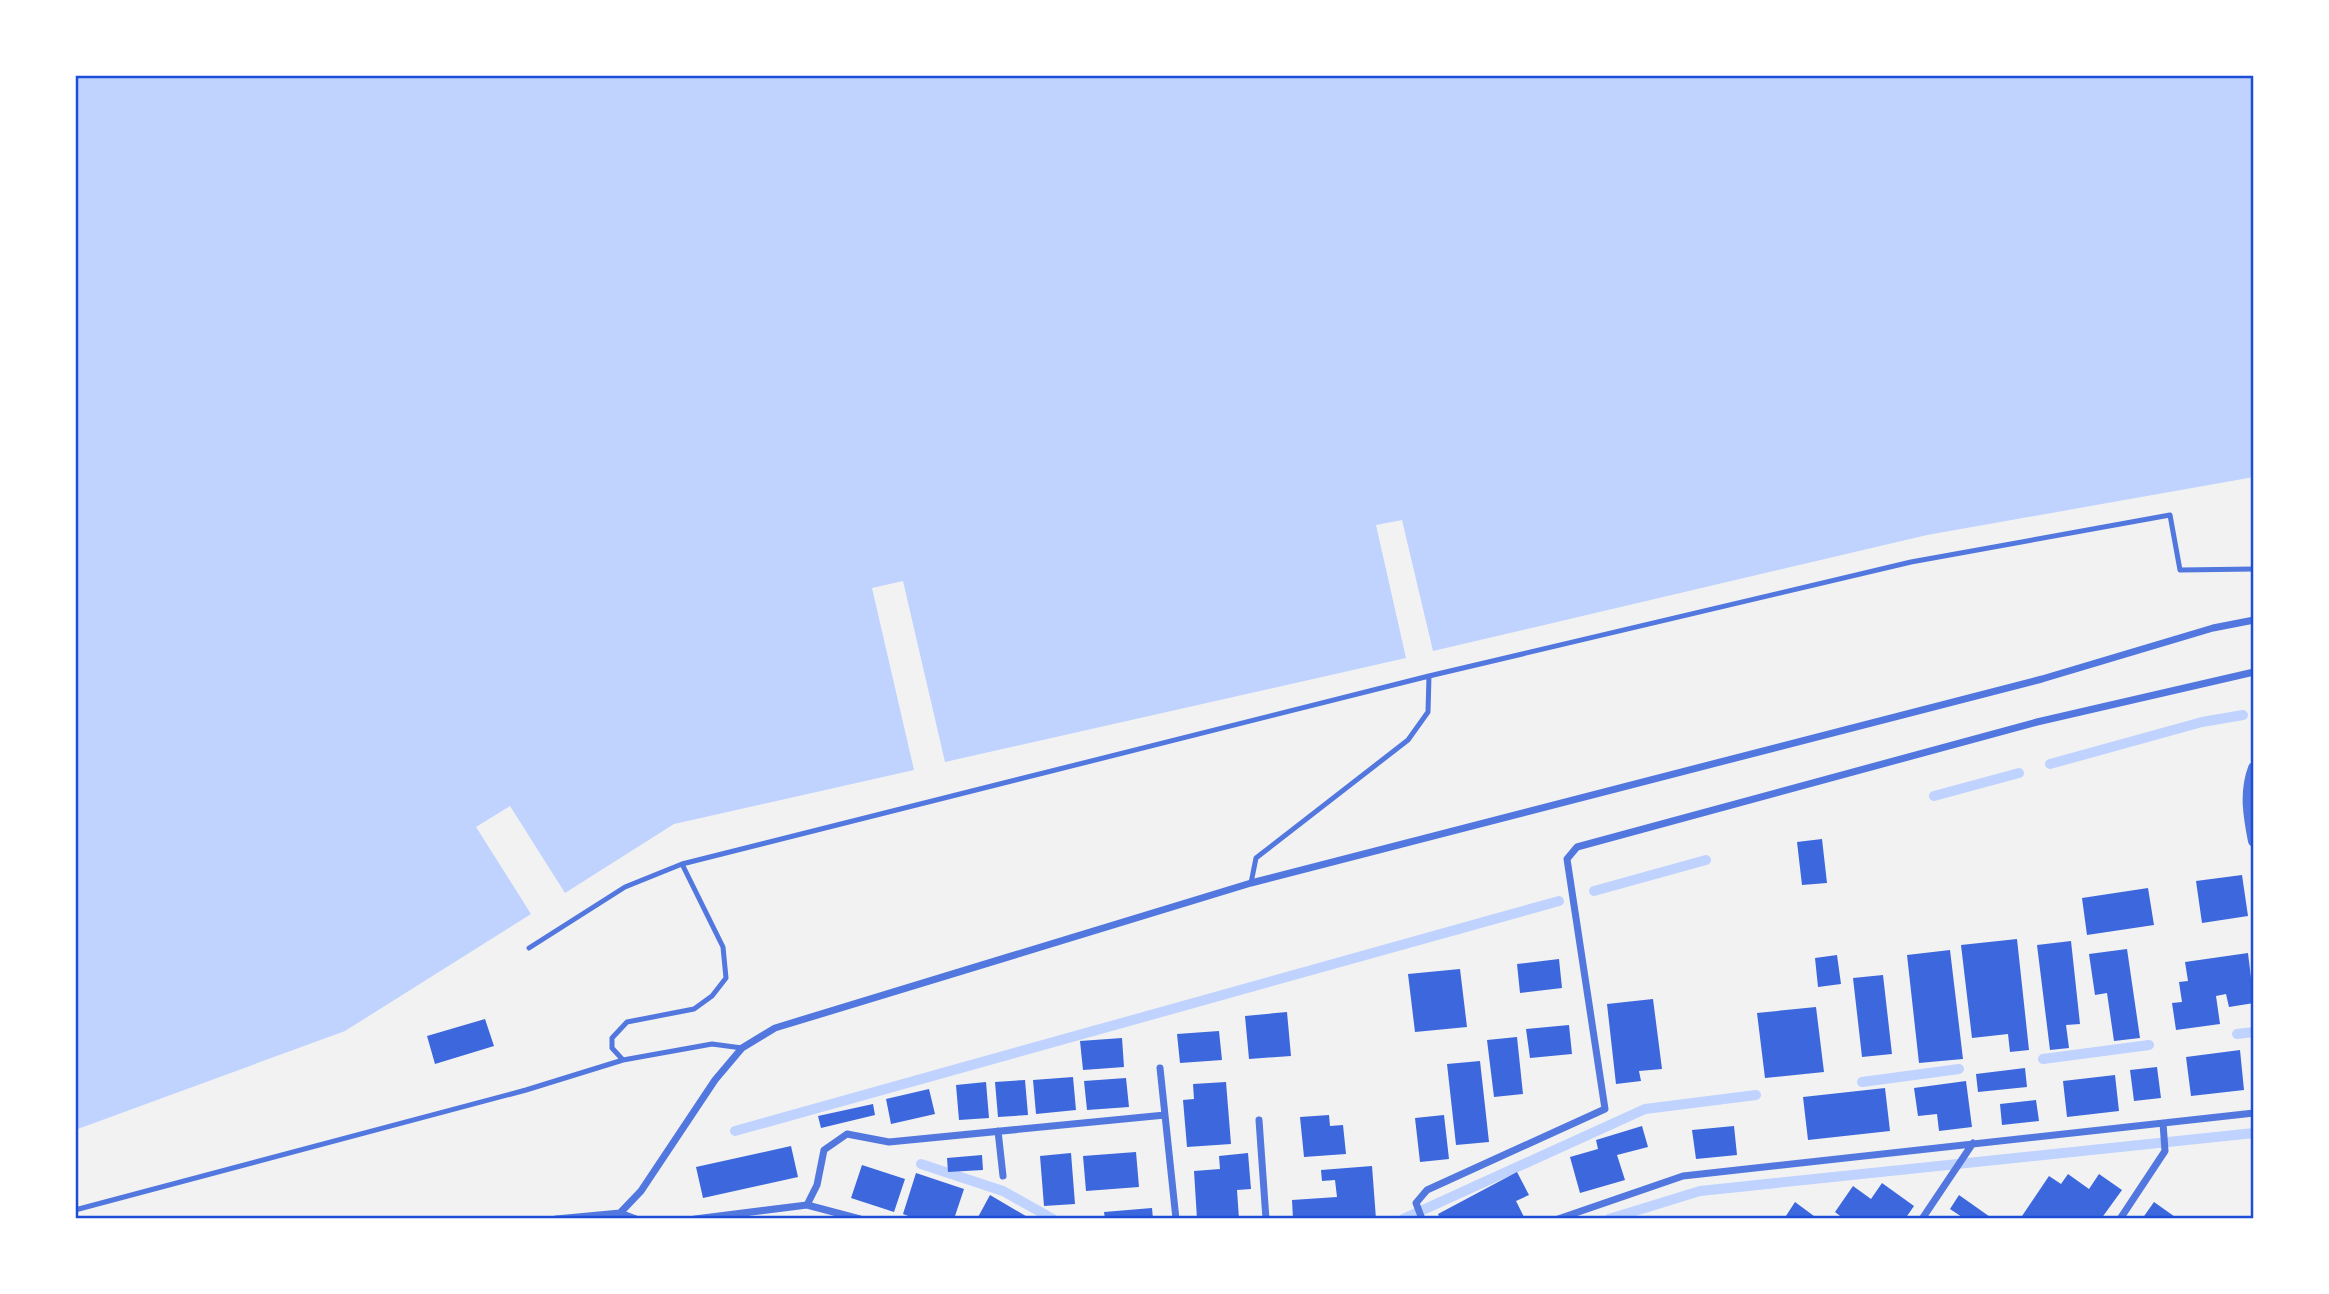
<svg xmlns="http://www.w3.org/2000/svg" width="2329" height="1294" font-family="'Zilla Slab',serif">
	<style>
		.water { fill: #bfd3fe }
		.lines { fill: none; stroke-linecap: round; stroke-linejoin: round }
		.stream { stroke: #bfd3fe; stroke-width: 10 }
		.building { fill: #3d67dc }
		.service { stroke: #5277de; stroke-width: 5 }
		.minor { stroke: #5277de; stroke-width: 7 }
		.tertiary { stroke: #5277de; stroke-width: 12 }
		.neatline { fill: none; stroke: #1d4ed8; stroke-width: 2.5 }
	</style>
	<rect width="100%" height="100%" fill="#f2f2f2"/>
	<path class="water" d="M 75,75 L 2254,75 L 2254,477 L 1927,535 L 1433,651 L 1402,520 L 1376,525 L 1406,658 L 945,762 L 903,581 L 872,588 L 914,770 L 674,824 L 565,893 L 510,806 L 476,827 L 531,914 L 345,1031 L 75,1130 Z"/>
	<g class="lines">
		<path class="stream" d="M 2050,764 L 2202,722 L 2243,715
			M 1934,796 L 2019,773
			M 1594,891 L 1706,860
			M 2237,1034 L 2254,1032
			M 2043,1059 L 2149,1045
			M 1862,1082 L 1959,1069
			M 735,1131 L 1559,901
			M 921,1164 L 1003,1191 L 1053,1219
			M 1403,1219 L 1645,1109 L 1756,1095
			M 1609,1219 L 1700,1191 L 2254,1133"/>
	</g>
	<path class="building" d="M 1822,839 L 1827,883 L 1802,885 L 1797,842 Z
		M 2242,875 L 2248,916 L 2202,923 L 2196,881 Z
		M 2148,888 L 2154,925 L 2087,935 L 2082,898 Z
		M 2017,939 L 2029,1050 L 2010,1052 L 2008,1034 L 1972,1038 L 1961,945 Z
		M 2071,941 L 2080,1024 L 2066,1025 L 2069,1048 L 2050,1050 L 2037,945 Z
		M 2127,949 L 2140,1038 L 2114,1041 L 2107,993 L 2095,995 L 2089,954 Z
		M 1950,950 L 1963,1059 L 1919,1063 L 1907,955 Z
		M 2248,953 L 2254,1003 L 2229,1007 L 2226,994 L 2216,996 L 2220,1024 L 2176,1030 L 2172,1003 L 2182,1002 L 2179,982 L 2188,981 L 2185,962 Z
		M 1837,955 L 1841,984 L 1818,987 L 1815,958 Z
		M 1559,959 L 1562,988 L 1520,993 L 1517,964 Z
		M 1460,969 L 1467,1027 L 1415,1032 L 1408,974 Z
		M 1883,975 L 1892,1054 L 1862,1057 L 1853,978 Z
		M 1653,999 L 1662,1069 L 1639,1071 L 1641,1081 L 1616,1084 L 1607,1004 Z
		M 1816,1007 L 1824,1072 L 1765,1078 L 1757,1013 Z
		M 1287,1012 L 1291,1056 L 1249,1059 L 1245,1016 Z
		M 485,1019 L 494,1046 L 435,1064 L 427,1036 Z
		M 1569,1025 L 1572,1054 L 1530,1058 L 1526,1029 Z
		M 1219,1031 L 1222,1060 L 1180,1063 L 1177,1034 Z
		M 1517,1037 L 1523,1094 L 1494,1097 L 1487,1040 Z
		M 1122,1038 L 1124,1067 L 1083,1070 L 1080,1041 Z
		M 2240,1050 L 2244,1090 L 2191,1096 L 2186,1057 Z
		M 1480,1061 L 1489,1142 L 1456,1145 L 1447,1064 Z
		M 2157,1067 L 2161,1098 L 2134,1101 L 2130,1070 Z
		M 2025,1068 L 2027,1087 L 1978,1092 L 1976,1074 Z
		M 2115,1075 L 2119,1111 L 2067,1117 L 2063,1081 Z
		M 1073,1077 L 1076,1110 L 1036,1114 L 1033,1080 Z
		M 1126,1078 L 1129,1107 L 1087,1110 L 1084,1081 Z
		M 1025,1080 L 1028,1115 L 998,1117 L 995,1082 Z
		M 1966,1081 L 1972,1127 L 1939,1131 L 1937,1114 L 1918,1116 L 1914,1088 Z
		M 986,1082 L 989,1118 L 959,1120 L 956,1085 Z
		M 1226,1082 L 1231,1144 L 1187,1147 L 1183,1100 L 1194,1099 L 1193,1084 Z
		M 1885,1088 L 1890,1131 L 1808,1140 L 1803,1097 Z
		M 929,1089 L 935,1114 L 891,1124 L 886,1099 Z
		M 2036,1100 L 2039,1121 L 2002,1125 L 2000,1104 Z
		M 873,1104 L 875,1115 L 821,1128 L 818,1116 Z
		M 1329,1115 L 1330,1126 L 1343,1125 L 1346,1154 L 1304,1157 L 1300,1117 Z
		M 1444,1115 L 1449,1159 L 1420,1162 L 1415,1118 Z
		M 1642,1126 L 1648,1147 L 1617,1155 L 1625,1180 L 1580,1193 L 1570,1157 L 1598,1149 L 1596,1140 Z
		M 1734,1126 L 1737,1155 L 1696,1159 L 1692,1130 Z
		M 791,1146 L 798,1177 L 703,1198 L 696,1167 Z
		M 1136,1152 L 1139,1187 L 1086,1191 L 1083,1156 Z
		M 1071,1153 L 1075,1204 L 1044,1206 L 1040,1156 Z
		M 1248,1153 L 1251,1189 L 1237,1190 L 1239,1219 L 1197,1219 L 1194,1171 L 1220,1169 L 1219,1156 Z
		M 982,1155 L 983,1170 L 948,1172 L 947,1158 Z
		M 862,1165 L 905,1179 L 894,1212 L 851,1198 Z
		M 1372,1166 L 1376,1219 L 1293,1219 L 1292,1200 L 1337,1197 L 1335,1180 L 1322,1181 L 1321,1170 Z
		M 1517,1172 L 1529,1195 L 1516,1201 L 1524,1217 L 1440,1219 L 1438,1214 Z
		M 916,1173 L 964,1189 L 954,1219 L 916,1219 L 903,1214 Z
		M 2068,1174 L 2089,1189 L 2099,1174 L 2122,1190 L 2101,1219 L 2020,1219 L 2049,1176 L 2061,1184 Z
		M 1882,1183 L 1914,1206 L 1905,1219 L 1844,1219 L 1835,1212 L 1853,1186 L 1871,1199 Z
		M 990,1195 L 1031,1219 L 977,1219 Z
		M 1959,1195 L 1993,1219 L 1965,1219 L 1950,1209 Z
		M 1795,1202 L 1818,1219 L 1784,1219 Z
		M 2154,1202 L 2178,1219 L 2142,1219 Z
		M 1152,1208 L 1153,1219 L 1105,1219 L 1104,1212 Z"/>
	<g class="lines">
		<path class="service" d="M 1251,883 L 1256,858 L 1408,740 L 1428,712 L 1429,676
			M 529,948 L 625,887 L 682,864 L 1429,676 L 1911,562 L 2170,515 L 2180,570 L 2254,569
			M 623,1060 L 612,1048 L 612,1038 L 627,1022 L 694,1009 L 712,996 L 726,978 L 723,947 L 682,864
			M 75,1210 L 526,1090 L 623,1060 L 712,1044 L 742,1048"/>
		<path class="minor" d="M 1160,1068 L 1176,1219
			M 1259,1120 L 1266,1219
			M 998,1131 L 1003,1176
			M 807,1205 L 817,1185 L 824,1150 L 847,1134 L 889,1142 L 1165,1115
			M 620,1213 L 641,1191 L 715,1080 L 742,1048 L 775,1028 L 1251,883 L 2042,679 L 2213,628 L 2254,620
			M 556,1219 L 620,1213 L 636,1219
			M 695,1219 L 807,1205 L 860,1219
			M 1422,1219 L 1416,1203 L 1427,1190 L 1605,1109 L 1567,859 L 1577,847 L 2037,722 L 2254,672
			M 1558,1219 L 1683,1176 L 2254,1113
			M 1922,1219 L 1973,1143
			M 2120,1219 L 2165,1151 L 2163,1123"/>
		<path class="tertiary" d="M 2254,768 C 2245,792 2249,816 2254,841"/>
	</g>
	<rect width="2329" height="1294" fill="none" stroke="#ffffff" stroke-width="154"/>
	<rect x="77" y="77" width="2175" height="1140" class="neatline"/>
</svg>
